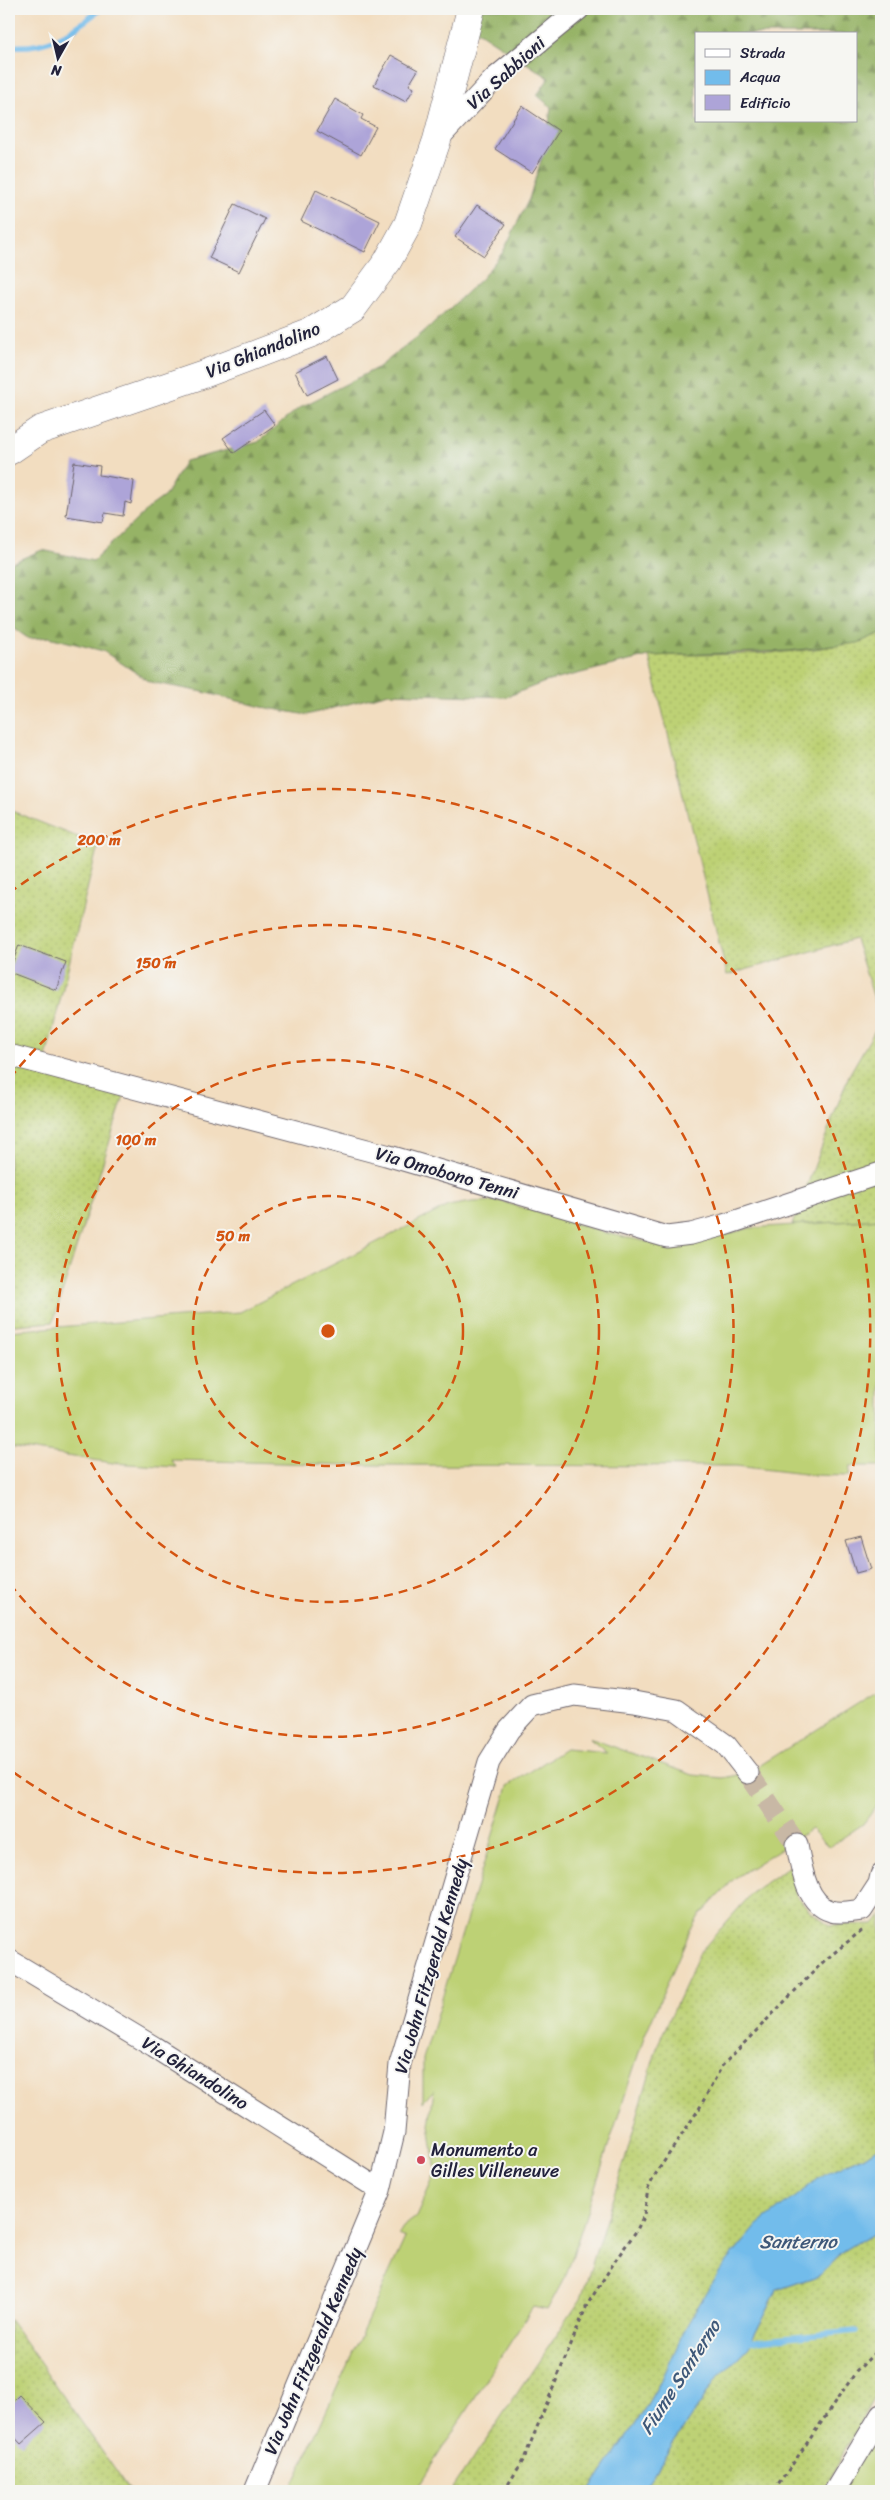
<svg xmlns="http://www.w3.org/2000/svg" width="890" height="2500" font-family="Sriracha,sans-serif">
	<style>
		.grass { fill: url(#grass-dots); stroke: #707a58 }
		.forest { fill: url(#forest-firs); stroke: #5c6a50; fill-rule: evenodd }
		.garden { fill: #bdd175; stroke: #707a58 }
		.water { fill: #72bceb; stroke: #4a6f93 }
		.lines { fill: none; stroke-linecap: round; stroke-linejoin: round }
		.stream { stroke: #72bceb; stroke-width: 5.5 }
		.building { fill: #ada4d8 }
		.minor-tunnel { stroke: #c8b8a5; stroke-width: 21; stroke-dasharray: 21 11; stroke-linecap: butt }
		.minor-casing { stroke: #6b636a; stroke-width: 23 }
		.tertiary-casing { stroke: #6b636a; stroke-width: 29 }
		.path { stroke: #6b636a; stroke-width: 3; stroke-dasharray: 4 4; stroke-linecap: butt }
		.minor { stroke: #fff; stroke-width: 21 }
		.tertiary { stroke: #fff; stroke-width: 28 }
		.ring { fill: none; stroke: #d45411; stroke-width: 2.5; stroke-dasharray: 9 6 }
		.poi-dot { fill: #d1495b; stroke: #f6f6f2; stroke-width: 2 }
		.labels { text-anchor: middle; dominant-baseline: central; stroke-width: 4; stroke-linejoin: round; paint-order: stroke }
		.street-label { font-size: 18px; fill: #22223b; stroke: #f6f6f2 }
		.poi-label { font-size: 18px; fill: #22223b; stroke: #f6f6f2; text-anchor: start }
		.water-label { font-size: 19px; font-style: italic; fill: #3e5879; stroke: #f6f6f2 }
		.centre { fill: #d45411; stroke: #f6f6f2; stroke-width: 2.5 }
		.ring-label { font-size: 15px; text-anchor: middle; font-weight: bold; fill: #d45411; stroke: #f6f6f2; stroke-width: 4; stroke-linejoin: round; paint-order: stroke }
	</style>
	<defs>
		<pattern id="grass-dots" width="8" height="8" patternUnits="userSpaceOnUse" patternTransform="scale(1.25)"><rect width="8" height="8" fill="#bdd175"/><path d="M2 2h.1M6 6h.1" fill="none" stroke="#a2b366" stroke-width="1.8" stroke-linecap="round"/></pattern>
		<pattern id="forest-firs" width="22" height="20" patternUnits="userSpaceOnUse" patternTransform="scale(1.25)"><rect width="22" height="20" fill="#96b366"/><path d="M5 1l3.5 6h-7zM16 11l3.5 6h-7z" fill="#7a9155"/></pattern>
	</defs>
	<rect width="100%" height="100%" fill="#f6f6f2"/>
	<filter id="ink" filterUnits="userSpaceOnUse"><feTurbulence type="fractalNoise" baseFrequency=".02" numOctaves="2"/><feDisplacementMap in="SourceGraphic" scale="10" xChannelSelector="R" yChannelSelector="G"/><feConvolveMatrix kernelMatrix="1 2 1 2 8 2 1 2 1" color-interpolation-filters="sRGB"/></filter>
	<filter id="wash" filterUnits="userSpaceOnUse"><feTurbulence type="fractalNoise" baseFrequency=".0096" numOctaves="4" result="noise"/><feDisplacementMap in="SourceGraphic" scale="20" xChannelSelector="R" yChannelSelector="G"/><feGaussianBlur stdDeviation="1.12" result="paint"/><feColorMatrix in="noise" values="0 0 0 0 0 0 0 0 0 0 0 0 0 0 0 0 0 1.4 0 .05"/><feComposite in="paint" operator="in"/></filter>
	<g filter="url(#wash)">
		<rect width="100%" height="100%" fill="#f2ddc0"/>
		<path class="grass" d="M 881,633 L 881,1219 L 792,1225 L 849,1075 L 881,1020 L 855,939 L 727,975 L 649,656 C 721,653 815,659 881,633 Z
			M 9,810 L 98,845 L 45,1062 L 127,1086 L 53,1322 L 15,1325 L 9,1324 Z
			M 789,1866 L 797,1896 L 810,1911 L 830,1925 L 874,1924 L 881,1915 L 881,2145 L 865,2156 L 826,2173 L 663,2377 L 637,2422 L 590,2491 L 451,2491 L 581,2299 L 625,2159 L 658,2044 L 700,1952 L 754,1891 Z
			M 881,2228 L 881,2384 L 823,2491 L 642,2491 L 715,2381 L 749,2346 L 777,2290 L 820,2275 L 842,2252 Z
			M 9,2319 L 130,2491 L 9,2491 Z"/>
		<path class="forest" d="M 461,9 L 881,9 L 881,633 L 858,643 L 789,651 L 649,656 L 545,682 L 506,697 L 389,693 L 307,715 L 262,707 L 203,692 L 150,682 L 103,651 L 49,637 L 29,639 L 12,627 L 9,620 L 9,564 L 42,550 L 93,561 L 151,506 L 165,496 L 185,461 L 258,442 L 299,408 L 379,367 L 430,327 L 482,278 L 503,252 L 529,199 L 547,141 L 551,107 L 537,95 L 549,78 L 458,18 ZM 696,34 L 856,34 L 856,121 L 696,121 Z"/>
		<path class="garden" d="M 500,1201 L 610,1234 L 663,1245 L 686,1245 L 750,1228 L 881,1219 L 881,1466 L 850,1466 L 849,1476 L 813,1475 L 736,1466 L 355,1465 L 171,1460 L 176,1467 L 113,1463 L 9,1447 L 9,1331 L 240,1312 L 448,1206 L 472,1202 Z
			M 881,1689 L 881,1800 L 863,1824 L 829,1847 L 811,1829 L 735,1878 L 699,1916 L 690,1931 L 644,2037 L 567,2273 L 547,2310 L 533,2307 L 415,2491 L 290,2491 L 405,2238 L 398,2235 L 403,2227 L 416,2217 L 436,2172 L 429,2125 L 434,2090 L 423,2102 L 423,2059 L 508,1786 L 565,1749 L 607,1753 L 589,1738 L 693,1775 L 723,1778 L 748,1773 Z
			M 881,2413 L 881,2491 L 831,2491 Z"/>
		<path class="water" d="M 881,2145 L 881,2228 L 842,2252 L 820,2275 L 777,2290 L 749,2346 L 715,2381 L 642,2491 L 590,2491 L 637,2422 L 663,2377 L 687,2325 L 719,2271 L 758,2225 L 826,2173 L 865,2156 Z"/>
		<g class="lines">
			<path class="stream" d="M 9,46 C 50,49 70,33 101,9
				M 745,2342 L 857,2331"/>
		</g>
		<g id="blocks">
			<path class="building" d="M 391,55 L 418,70 L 409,85 L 414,88 L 406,102 L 374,85 Z
				M 335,99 L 363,115 L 361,119 L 376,127 L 361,155 L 317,131 Z
				M 522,106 L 559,131 L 532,173 L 495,149 Z
				M 316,190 L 380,221 L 365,252 L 301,221 Z
				M 235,204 L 265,219 L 239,272 L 209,258 Z
				M 477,205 L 506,224 L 484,256 L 455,237 Z
				M 327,356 L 338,379 L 307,395 L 295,372 Z
				M 264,410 L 275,425 L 234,453 L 223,438 Z
				M 74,462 L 100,466 L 99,475 L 134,481 L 131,504 L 125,502 L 123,516 L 105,513 L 103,522 L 66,516 Z
				M 19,945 L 66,962 L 56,990 L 9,972 Z
				M 861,1537 L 871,1569 L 856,1573 L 846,1541 Z
				M 20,2395 L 46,2422 L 21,2444 L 9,2431 L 9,2406 Z"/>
		</g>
	</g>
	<g filter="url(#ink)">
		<use href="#blocks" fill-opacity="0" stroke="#6b636a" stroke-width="1"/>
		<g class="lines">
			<path class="minor-tunnel" d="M 748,1773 L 797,1845"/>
			<defs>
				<path id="minor" d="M 438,139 L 495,78 L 579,9
					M 9,1055 L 386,1155 L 667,1237 L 691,1234 L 724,1225 L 881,1173
					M 797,1845 C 801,1866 806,1904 831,1911 C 840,1914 853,1911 862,1910 L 879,1884 L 881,1875
					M 9,1960 L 154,2047 L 380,2190
					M 255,2491 L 380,2190 L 394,2132 L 400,2064 L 489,1762 L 509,1730 L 532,1705 L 574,1695 L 634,1702 L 677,1710 L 726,1745 L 748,1773
					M 835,2491 L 881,2415"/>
				<path id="tertiary" d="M 9,451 L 40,430 L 201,375 L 312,333 L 353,308 L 387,262 L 408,224 L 437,140 L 471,9"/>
			</defs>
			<use href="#minor" class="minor-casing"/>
			<use href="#tertiary" class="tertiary-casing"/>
			<path class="path" d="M 504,2491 L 524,2459 L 587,2305 L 617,2258 L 637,2230 L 644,2215 L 648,2189 L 655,2175 L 699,2109 L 722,2066 L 823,1962 L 862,1930
				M 774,2491 L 856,2372 L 881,2346"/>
			<use href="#minor" class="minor"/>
			<use href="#tertiary" class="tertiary"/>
		</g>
	</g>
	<g class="ring">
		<circle cx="328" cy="1331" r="135"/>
		<circle cx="328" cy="1331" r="271"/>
		<path d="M10 1078A406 406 0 1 1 10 1584"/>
		<path d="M9 893A542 542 0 1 1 9 1769"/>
	</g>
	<circle class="poi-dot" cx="421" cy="2160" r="5"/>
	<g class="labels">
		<g class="street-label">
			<text transform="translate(506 73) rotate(-42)">Via Sabbioni</text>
			<text transform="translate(263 350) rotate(-22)">Via Ghiandolino</text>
			<text transform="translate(447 1173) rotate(16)">Via Omobono Tenni</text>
			<text transform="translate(431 1966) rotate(-74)">Via John Fitzgerald Kennedy</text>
			<text transform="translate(195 2073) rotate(32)">Via Ghiandolino</text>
			<text transform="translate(313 2351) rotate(-67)">Via John Fitzgerald Kennedy</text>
		</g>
		<g class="poi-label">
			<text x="431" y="2150">Monumento a<tspan x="431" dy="21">Gilles Villeneuve</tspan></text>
		</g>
		<g class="water-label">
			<text x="798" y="2241">Santerno</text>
			<text transform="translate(680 2377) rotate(-57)">Fiume Santerno</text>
		</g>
	</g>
	<circle cx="328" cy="1331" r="8" class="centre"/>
	<g class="ring-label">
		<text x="99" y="845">200 m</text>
		<text x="156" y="968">150 m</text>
		<text x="136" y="1145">100 m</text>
		<text x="233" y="1241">50 m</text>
	</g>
	<rect width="890" height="2500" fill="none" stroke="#f6f6f2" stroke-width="30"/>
	<rect x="695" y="32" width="162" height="90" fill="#f6f6f2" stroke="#a1a1a9"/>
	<rect x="705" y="49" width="25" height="8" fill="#ffffff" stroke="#a1a1a9"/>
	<text x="740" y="58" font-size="15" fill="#22223b">Strada</text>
	<rect x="705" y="70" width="25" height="15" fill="#72bceb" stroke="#a1a1a9"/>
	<text x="740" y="82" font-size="15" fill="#22223b">Acqua</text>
	<rect x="705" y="95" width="25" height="15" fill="#ada4d8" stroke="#a1a1a9"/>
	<text x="740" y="108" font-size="15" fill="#22223b">Edificio</text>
	<g transform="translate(58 58) rotate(188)" stroke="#f6f6f2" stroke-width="4" paint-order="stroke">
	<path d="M0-4L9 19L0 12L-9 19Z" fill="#22223b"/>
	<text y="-8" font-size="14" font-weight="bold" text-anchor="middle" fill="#22223b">N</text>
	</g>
</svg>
